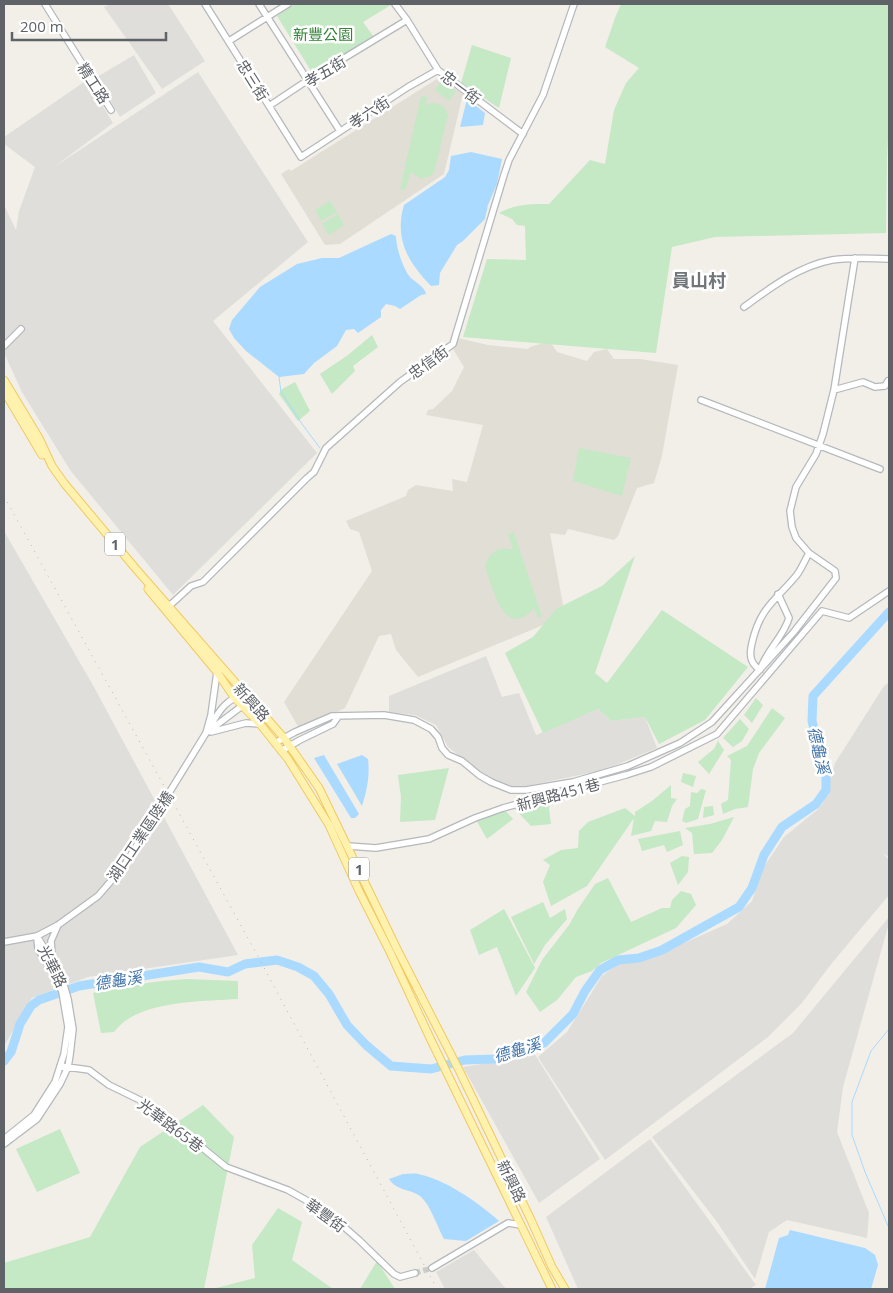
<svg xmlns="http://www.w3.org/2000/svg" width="893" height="1293" font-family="'Open Sans','Noto Sans TC',sans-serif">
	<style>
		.industrial { fill: #e0deda }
		.education { fill: #e1ded6 }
		.green { fill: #c5e8c5 }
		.water { fill: #aadaff }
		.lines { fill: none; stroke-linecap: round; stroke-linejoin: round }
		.stream { stroke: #aadaff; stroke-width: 1 }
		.river { stroke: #aadaff; stroke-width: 9 }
		.minor-tunnel { stroke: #ccccc8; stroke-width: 5.5; stroke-dasharray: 5.5 3; stroke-linecap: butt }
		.minor-casing { stroke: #b5b8bc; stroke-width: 8 }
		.major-casing { stroke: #f2c960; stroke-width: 9 }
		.minor { stroke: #fff; stroke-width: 5.5 }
		.major { stroke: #fff2af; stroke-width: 7 }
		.rail { stroke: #b6b7b8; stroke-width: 1; stroke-dasharray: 1 6; stroke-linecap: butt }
		.minor-bridge-casing { stroke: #b5b8bc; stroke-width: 8; stroke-linecap: butt }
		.minor-bridge { stroke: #fff; stroke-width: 5.5 }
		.labels { text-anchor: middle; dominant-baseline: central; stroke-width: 5; stroke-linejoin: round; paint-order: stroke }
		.shield { fill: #fff; stroke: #8f9295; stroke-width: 1 }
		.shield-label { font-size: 14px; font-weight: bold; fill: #5f6368 }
		.park-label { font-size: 15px; fill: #348238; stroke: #fff }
		.street-label { font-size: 15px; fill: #5f6368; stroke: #fff }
		.water-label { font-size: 16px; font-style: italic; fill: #4174aa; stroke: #fff }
		.quarter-label { font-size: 18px; font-weight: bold; fill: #70757a; stroke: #fff }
	</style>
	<rect width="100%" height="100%" fill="#f1efe8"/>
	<path class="industrial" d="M 110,4 L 168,4 L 205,61 L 162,89 L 104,7 Z
		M 134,55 L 156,93 L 120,117 L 97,77 Z
		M 198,72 L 308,242 L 213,321 L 317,453 L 173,595 L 70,470 L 22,392 L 4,353 L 4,205 L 16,230 L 19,211 L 35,167 L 4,144 L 4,137 L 87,80 L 113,123 L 54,167 Z
		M 4,531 L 94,687 L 238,955 L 88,977 L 32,998 L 4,1046 Z
		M 486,656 L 502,697 L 519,693 L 536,735 L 598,709 L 611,721 L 645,717 L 657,748 L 604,770 L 517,788 L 491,778 L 462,758 L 448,747 L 436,725 L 415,715 L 389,712 L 389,696 Z
		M 889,682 L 889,857 L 883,853 L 889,860 L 889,895 L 832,963 L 801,1004 L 768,1037 L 605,1160 L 538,1057 L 567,1032 L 602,976 L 618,964 L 657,955 L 727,924 L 752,901 L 763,868 L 784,837 L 817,810 L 823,803 L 835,763 L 884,686 Z
		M 889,917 L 889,923 L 843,1087 L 837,1132 L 869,1213 L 867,1238 L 787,1220 L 769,1232 L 755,1279 L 717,1222 L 652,1137 L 793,1033 Z
		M 534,1053 L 600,1159 L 539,1203 L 463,1067 L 508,1060 Z
		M 650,1139 L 756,1285 L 749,1289 L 578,1289 L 546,1217 Z
		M 474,1250 L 506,1289 L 445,1289 L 436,1272 Z"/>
	<path class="education" d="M 440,77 L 463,94 L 444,174 L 340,244 L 325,245 L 281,174 L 289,169 L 291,171 Z
		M 458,338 L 488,345 L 528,349 L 530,347 L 550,341 L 557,352 L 587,361 L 594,352 L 607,349 L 614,359 L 640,359 L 678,365 L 662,456 L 654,483 L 637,488 L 618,536 L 614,540 L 568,529 L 565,535 L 550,533 L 565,616 L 418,677 L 396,650 L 391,634 L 379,636 L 345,708 L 300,730 L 284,702 L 372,571 L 359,532 L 350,529 L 346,521 L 406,496 L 408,490 L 416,485 L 453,491 L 452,479 L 467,482 L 483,425 L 426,415 L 428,410 L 433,409 L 452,391 L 464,367 L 453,349 Z"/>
	<path class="green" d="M 295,4 L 390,4 L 391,5 L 363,22 L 374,37 L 313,74 L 277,16 Z
		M 621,4 L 889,4 L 889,122 L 887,157 L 886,233 L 715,237 L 672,247 L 656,353 L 463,337 L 487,259 L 526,260 L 525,226 L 517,225 L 512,219 L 499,213 C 515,204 531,204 549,204 L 590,160 L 605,164 L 614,110 L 626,83 L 639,68 L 605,47 L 615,18 Z
		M 472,45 L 511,58 L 499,108 L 461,83 Z
		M 441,81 L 456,91 L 449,101 L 435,90 Z
		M 421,96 L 427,97 L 426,105 C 436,101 445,104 448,115 L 434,173 L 430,176 L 421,179 L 411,172 L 405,190 L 400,189 Z
		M 330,201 L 337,212 L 321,221 L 315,210 Z
		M 338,214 L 344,225 L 329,235 L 322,224 Z
		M 372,335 L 378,347 L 353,366 L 355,371 L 332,394 L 320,374 L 348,355 Z
		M 295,382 L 310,411 L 298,421 L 279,394 L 282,389 Z
		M 579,448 L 631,458 L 622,496 L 573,481 Z
		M 514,532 L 542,616 L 538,618 L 534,608 C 504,642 493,588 485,567 C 488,552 499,545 513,550 L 508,534 Z
		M 635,556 L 595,673 L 607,683 L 662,610 L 748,667 L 705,720 L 659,744 L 645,717 L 611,721 L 598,709 L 543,733 L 505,653 L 533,637 L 556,609 L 602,586 Z
		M 756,698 L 763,705 L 752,723 L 744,715 Z
		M 772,708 L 785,718 L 759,753 L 753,769 L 748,807 L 735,809 L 723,814 L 721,804 L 728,800 L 731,760 L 727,756 L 747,746 Z
		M 740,719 L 749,729 L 742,741 L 733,747 L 723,738 Z
		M 718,741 L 724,750 L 709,774 L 698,762 L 714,749 Z
		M 449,768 L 435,820 L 400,822 L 401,797 L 398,775 Z
		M 683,773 L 696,776 L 693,787 L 681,782 Z
		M 671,785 L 671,798 L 677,799 L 672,806 L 667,822 L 655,821 L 651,831 L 631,836 L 634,818 L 587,886 L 551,906 L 543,882 L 550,865 L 543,860 L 561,850 L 578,848 L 579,831 L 588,822 L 625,808 L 635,816 L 635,812 L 652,801 Z
		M 701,789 L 706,790 L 698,819 L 686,823 L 682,821 L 685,809 L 690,806 L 691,792 L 697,793 Z
		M 551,794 L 549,809 L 551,824 L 531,826 L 512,806 Z
		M 713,806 L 714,815 L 703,818 L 704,807 Z
		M 503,808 L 513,819 L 487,839 L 475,818 Z
		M 734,817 L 722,840 L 712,853 L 694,854 L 692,833 L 685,828 L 710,824 Z
		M 680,831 L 683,845 L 667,852 L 664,845 L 642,851 L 638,839 Z
		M 682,856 L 689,857 L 688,872 L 678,885 L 670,863 Z
		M 608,878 L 631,922 L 662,908 L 670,908 L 672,900 L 681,891 L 691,894 L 696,905 L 676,928 L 601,963 L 592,971 L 576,977 L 557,1000 L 540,1012 L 526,992 L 542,960 L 569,925 L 578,909 L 595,884 Z
		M 543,902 L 550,918 L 565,909 L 567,919 L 545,945 L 534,964 L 511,917 Z
		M 504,909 L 535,968 L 516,996 L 497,947 L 479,955 L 470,930 Z
		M 186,979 L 238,981 L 238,999 C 206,1001 152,1001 125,1021 C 121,1024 117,1028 114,1032 L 101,1033 L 93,993 C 124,986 154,981 186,979 Z
		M 203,1105 L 234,1137 L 204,1289 L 4,1289 L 4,1263 L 90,1237 L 140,1147 Z
		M 60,1129 L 80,1173 L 37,1192 L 16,1149 Z
		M 278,1208 L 302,1222 L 292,1260 L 333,1289 L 212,1289 L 255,1278 L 252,1245 Z
		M 377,1261 L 395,1289 L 360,1289 Z"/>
	<path class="water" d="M 467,99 L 485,113 L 483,125 L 460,127 Z
		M 471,152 L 502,159 L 497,184 L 488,205 L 485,219 L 463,241 L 457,245 L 440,273 L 439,285 L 431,286 C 408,262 394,239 404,205 L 445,177 L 449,170 L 451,156 Z
		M 391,234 L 396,236 C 396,247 403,269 410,277 C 416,283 424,286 426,294 L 421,295 L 400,309 L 395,306 L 386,304 L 381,310 L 381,317 L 358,333 L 354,329 L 346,330 L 337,346 L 314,363 L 304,374 L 279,377 L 246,351 L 234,338 L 229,329 L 232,320 L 260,287 L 297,264 L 322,258 L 339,258 Z
		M 324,755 L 359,814 L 355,818 L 351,818 L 314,758 Z
		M 362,755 L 368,759 C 370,776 367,790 362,806 L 337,764 Z
		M 403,1174 C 408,1174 414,1173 418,1174 C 445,1179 479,1203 499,1221 L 466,1241 L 444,1239 C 438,1228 430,1204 420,1196 C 410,1189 397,1191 389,1179 Z
		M 790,1230 L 865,1248 L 875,1255 L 878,1265 L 871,1289 L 765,1289 L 779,1238 L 788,1235 Z"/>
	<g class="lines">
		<path class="stream" d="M 279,377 L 281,392 L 302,424 L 320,448
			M 889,1029 L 871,1051 L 852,1102 L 852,1135 L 865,1172 L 889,1228"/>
		<path class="river" d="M 4,1061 L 11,1052 L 20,1024 L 31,1006 L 39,1000 L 79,986 L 199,967 L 228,972 L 245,964 L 277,960 L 298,967 L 314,976 L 329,994 L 347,1025 L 366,1045 L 391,1066 L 431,1069 L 465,1060 L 495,1059 L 515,1051 L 544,1043 L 573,1014 L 585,991 L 600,970 L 618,960 L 639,958 L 662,950 L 739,907 L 752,888 L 764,855 L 782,827 L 816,804 L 826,790 L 826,775 L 812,721 L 813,696 L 889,612"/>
		<path class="minor-tunnel" d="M 415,1273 L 432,1268"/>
		<defs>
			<path id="minor" d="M 45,4 L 111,110
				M 205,4 L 301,157 L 408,87 L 438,70
				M 259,4 L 340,131
				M 395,4 L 407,20 L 438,70 L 523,134
				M 229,41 L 288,4
				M 269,106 L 308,80 L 407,20
				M 744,307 C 770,288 799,266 832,260 C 851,257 870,258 889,259
				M 4,346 L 21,329
				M 834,390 L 863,382 L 875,387 L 885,386 L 888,381
				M 701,400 L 880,469
				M 778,594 L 789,618 C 783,638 767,649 760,670 C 750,663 749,655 752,643 C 760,608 774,602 796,576 C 801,570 805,560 809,553
				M 167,608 L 191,586 L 203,582 L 307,478 L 314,472 L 326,448 L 400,382 L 453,344 L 504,175 L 509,160 L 543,95 L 574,4
				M 211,725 C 220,709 227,699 245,694
				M 211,732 L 246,723 L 260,724
				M 206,733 L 211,715 L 217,672
				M 206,733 L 242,706 L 245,694
				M 275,743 L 295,732 L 332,716 L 384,715 L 414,720 L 431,729 L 438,737 L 442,748 L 448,755 L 462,761 L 479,775 L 491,782 L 511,790 L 526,790 L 573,782 L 628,766 L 680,743 L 712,722 L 793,633 L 836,578 L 835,571 L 809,553 L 796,538 L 792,527 L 790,511 L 796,487 L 816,454 L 823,434 L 834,390 L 855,258
				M 281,751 L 300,740 L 333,724 L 338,717
				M 348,846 L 376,848 L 429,839 L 475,818 L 503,808 L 626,775 L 651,767 L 717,734 L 822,611 L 849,618 L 889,591
				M 4,942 L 37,936 L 58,925
				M 52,955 L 51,941 L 58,925
				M 60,1066 L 89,1070 L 109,1085 L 150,1105 L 226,1167 L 288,1190 L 327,1212 L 359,1240 L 394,1274 L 400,1277 L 415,1273
				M 4,1139 L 34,1115 L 55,1082 L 64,1054 L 68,1027 L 62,992 L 57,978 L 38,949 L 37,938
				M 4,1144 L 37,1119 L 60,1084 L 68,1067 L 70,1055 L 73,1029 L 68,999 L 62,978 L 37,936
				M 432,1268 L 508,1223 L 521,1225"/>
			<path id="major" d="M 4,380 L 39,438 L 52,466 L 64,483 L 136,569 L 284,738 L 319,788 L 397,949 L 460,1072 L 531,1220 L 552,1267 L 565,1289
				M 4,391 L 42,455
				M 148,589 L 217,672 L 234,697 L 260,724 L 288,759 L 329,825 L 359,891 L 390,952 L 429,1036 L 552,1289"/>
		</defs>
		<use href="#minor" class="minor-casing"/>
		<use href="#major" class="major-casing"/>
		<use href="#minor" class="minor"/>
		<use href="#major" class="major"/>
		<path class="rail" d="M 4,496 L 255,951 L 437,1289"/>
		<defs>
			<path id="minor-bridge" d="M 58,925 L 98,896 L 124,866 L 206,733"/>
		</defs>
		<use href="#minor-bridge" class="minor-bridge-casing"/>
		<use href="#minor-bridge" class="minor-bridge"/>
	</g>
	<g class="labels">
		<g class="shield">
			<rect x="105" y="532.5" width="20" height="23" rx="4"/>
			<rect x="349" y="857.5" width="20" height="23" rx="4"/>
		</g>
		<g class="shield-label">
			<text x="115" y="544">1</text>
			<text x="359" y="869">1</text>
		</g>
		<g class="park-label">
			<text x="323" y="34">新豐公園</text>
		</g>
		<g class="street-label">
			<text transform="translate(325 71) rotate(-31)">孝五街</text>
			<text transform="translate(253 80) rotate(58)">忠三街</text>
			<text transform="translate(94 83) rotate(57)">精工路</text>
			<text transform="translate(461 87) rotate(37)">忠一街</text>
			<text transform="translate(369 112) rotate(-33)">孝六街</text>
			<text transform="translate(428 362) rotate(-36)">忠信街</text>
			<text transform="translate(252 702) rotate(48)">新興路</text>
			<text transform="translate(558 794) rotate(-15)">新興路451巷</text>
			<text transform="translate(140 836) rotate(-56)">湖口工業區陸橋</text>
			<text transform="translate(53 966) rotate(63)">光華路</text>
			<text transform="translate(171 1125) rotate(37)">光華路65巷</text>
			<text transform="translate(512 1181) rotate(64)">新興路</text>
			<text transform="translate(326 1215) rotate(36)">華豐街</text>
		</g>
		<g class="water-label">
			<text transform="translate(819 750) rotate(77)">德龜溪</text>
			<text transform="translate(118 980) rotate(-9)">德龜溪</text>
			<text transform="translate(517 1050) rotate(-17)">德龜溪</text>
		</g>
		<g class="quarter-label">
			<text x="699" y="280">員山村</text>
		</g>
	</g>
	<rect width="893" height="1293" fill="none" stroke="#5f6368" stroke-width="10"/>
	<path d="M12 32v8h154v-8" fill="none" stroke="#5f6368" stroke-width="2.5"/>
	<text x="20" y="32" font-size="15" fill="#5f6368" stroke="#ffffff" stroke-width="4" paint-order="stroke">200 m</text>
</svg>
